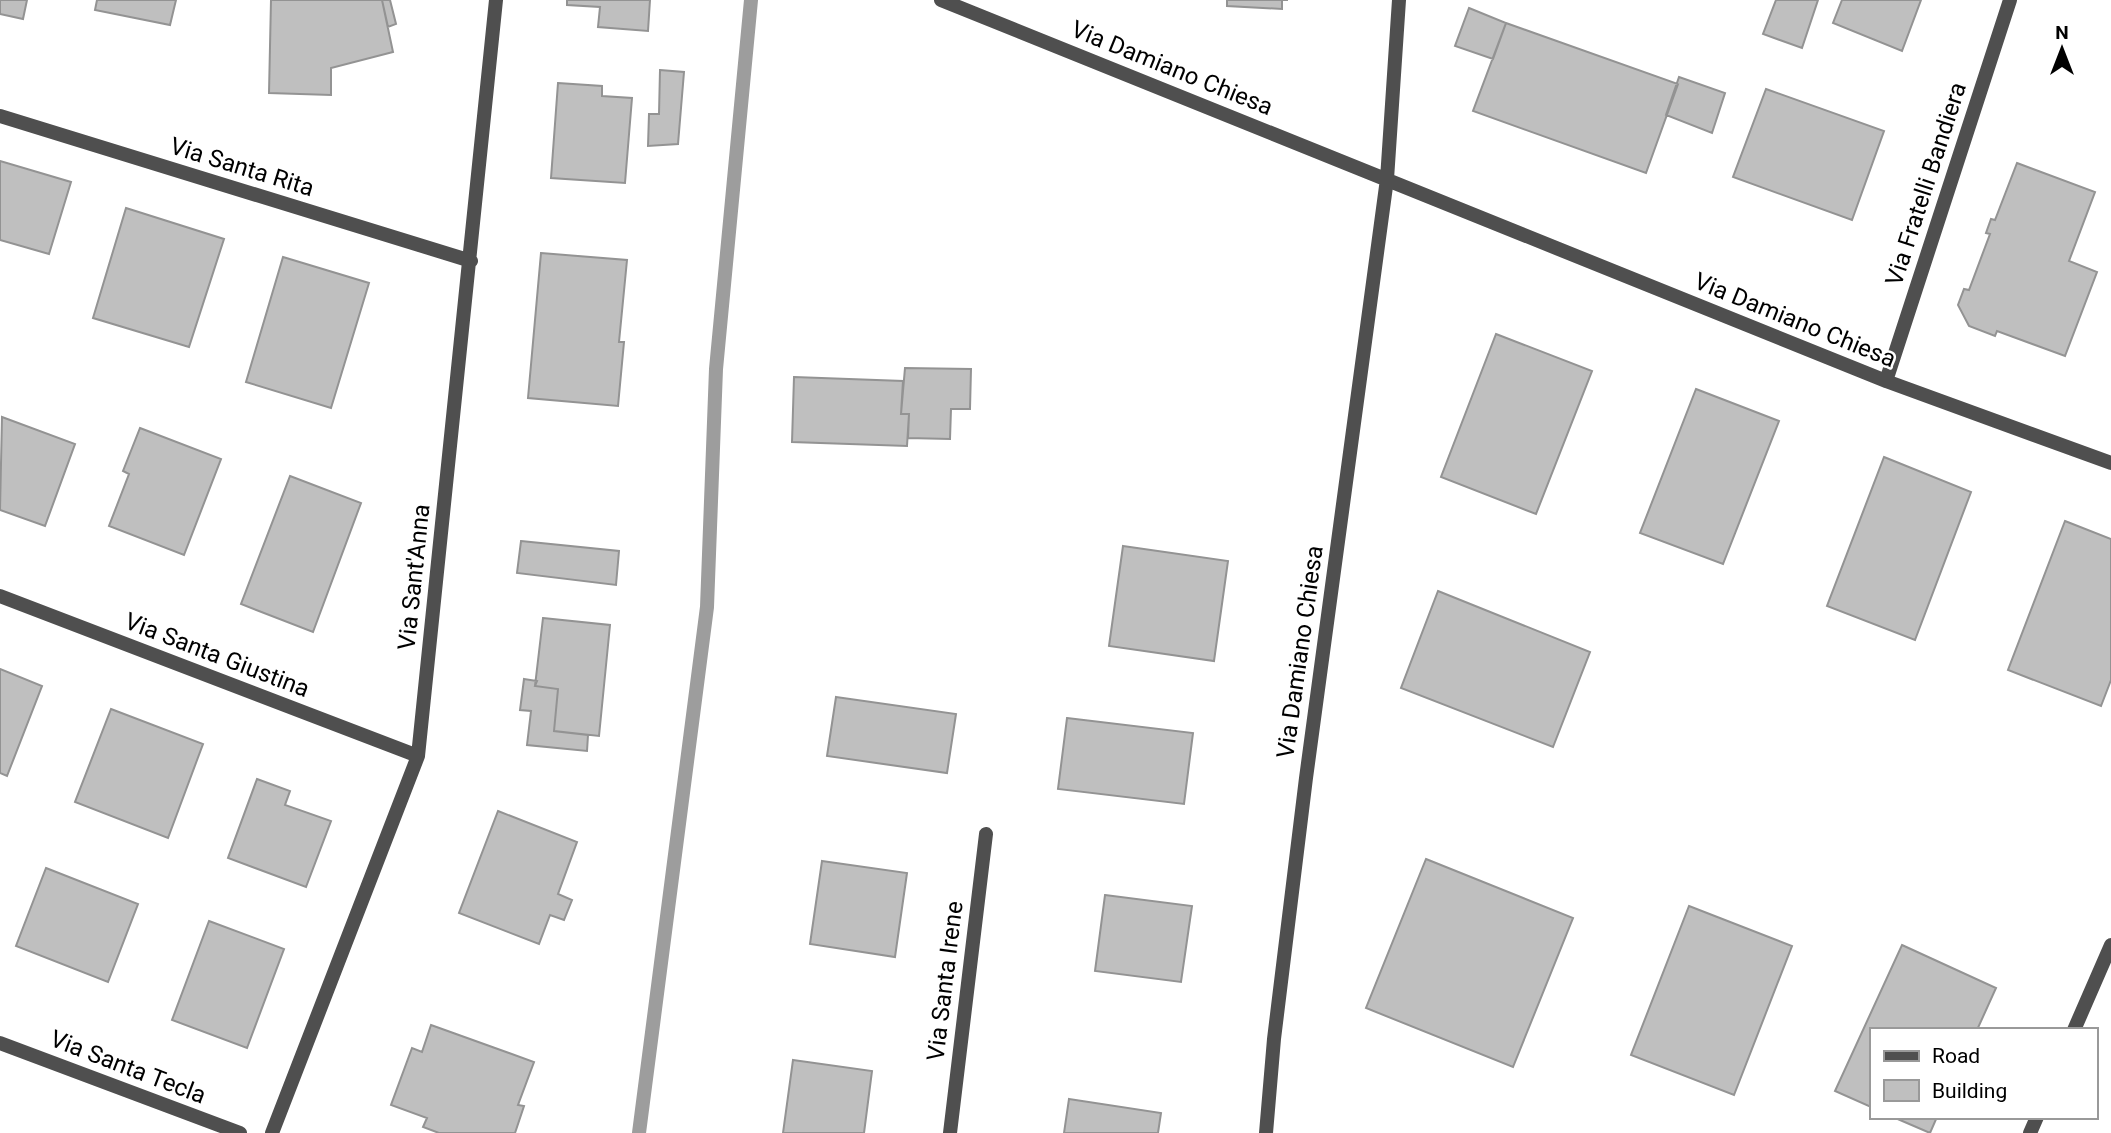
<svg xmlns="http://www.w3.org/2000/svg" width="2111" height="1133" font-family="Roboto,sans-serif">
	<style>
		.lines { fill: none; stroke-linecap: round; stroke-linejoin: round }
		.stream { stroke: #9d9d9d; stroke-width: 14 }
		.building { fill: #bfbfbf; stroke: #939393; stroke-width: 2 }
		.minor { stroke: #4f4f4f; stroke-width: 14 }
		.labels { text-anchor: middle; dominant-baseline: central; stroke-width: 5; stroke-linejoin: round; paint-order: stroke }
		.street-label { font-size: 24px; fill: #000; stroke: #fff }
	</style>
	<rect width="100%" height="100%" fill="#fff"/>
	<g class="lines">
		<path class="stream" d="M 639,1133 L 707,607 L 716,369 L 751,0"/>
	</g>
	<path class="building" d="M 0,0 L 27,0 L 23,19 L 0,14 Z
		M 97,0 L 176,0 L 170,25 L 95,10 Z
		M 271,0 L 382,0 L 393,52 L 331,68 L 331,95 L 269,93 Z
		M 382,0 L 390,0 L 396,24 L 388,27 Z
		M 567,0 L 650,0 L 648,31 L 598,27 L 600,7 L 567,5 Z
		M 1227,0 L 1288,0 L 1282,0 L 1282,9 L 1227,6 Z
		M 1776,0 L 1818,0 L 1802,48 L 1763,34 Z
		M 1842,0 L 1921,0 L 1902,51 L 1833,23 Z
		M 1469,8 L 1506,23 L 1493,59 L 1455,46 Z
		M 1506,23 L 1678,84 L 1646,173 L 1473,111 Z
		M 660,70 L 684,72 L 678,144 L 648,146 L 649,114 L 659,114 Z
		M 1679,77 L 1725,93 L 1712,133 L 1666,115 Z
		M 558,83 L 602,86 L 602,96 L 632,98 L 625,183 L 551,178 Z
		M 1766,89 L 1884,131 L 1852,220 L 1733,177 Z
		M 0,161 L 71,182 L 49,254 L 0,240 Z
		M 2017,163 L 2095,192 L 2069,261 L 2097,272 L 2065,356 L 1997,331 L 1995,336 L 1969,326 L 1958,305 L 1964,289 L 1969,290 L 1990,234 L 1986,233 L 1991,219 L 1995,220 Z
		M 126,208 L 224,239 L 189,347 L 93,318 Z
		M 541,253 L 627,260 L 619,342 L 624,342 L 618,406 L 528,398 Z
		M 283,257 L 369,283 L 331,408 L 246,382 Z
		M 1496,334 L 1592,371 L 1536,514 L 1441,477 Z
		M 905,368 L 971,369 L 970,409 L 951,409 L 950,439 L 908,438 L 909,414 L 901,414 Z
		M 794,377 L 903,381 L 901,414 L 909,414 L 907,446 L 792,442 Z
		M 1696,389 L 1779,421 L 1723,564 L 1640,533 Z
		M 2,417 L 75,444 L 45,526 L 0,510 Z
		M 140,428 L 221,459 L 184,555 L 109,526 L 129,474 L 123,471 Z
		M 1884,457 L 1971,492 L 1915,640 L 1827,606 Z
		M 290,476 L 361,503 L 313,632 L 241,604 Z
		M 2065,521 L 2111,539 L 2111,680 L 2101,706 L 2008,670 Z
		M 521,541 L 619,551 L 616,585 L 517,573 Z
		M 1123,546 L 1228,561 L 1214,661 L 1109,646 Z
		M 1438,591 L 1590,652 L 1553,747 L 1401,688 Z
		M 543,618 L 610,625 L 599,736 L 554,731 L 558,689 L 535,686 Z
		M 0,669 L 42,686 L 7,776 L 0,773 Z
		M 524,679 L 537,681 L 535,686 L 558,689 L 554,731 L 588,735 L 587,751 L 527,745 L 531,711 L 520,710 Z
		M 836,697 L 956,714 L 947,773 L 827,756 Z
		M 111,709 L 203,744 L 168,838 L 75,802 Z
		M 1067,718 L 1193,733 L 1184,804 L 1058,789 Z
		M 257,779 L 290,791 L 285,805 L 331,821 L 306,887 L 228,858 Z
		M 498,811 L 577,842 L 558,894 L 572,900 L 564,920 L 550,915 L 539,944 L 459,913 Z
		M 1426,859 L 1573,918 L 1513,1067 L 1366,1008 Z
		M 822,861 L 907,873 L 895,957 L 810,944 Z
		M 46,868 L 138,904 L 108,982 L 16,946 Z
		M 1105,895 L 1192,906 L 1181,982 L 1095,971 Z
		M 1689,906 L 1792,946 L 1734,1095 L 1631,1055 Z
		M 209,921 L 284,949 L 247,1048 L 172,1020 Z
		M 1902,945 L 1996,988 L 1977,1030 L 1871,1030 L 1871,1107 L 1835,1091 Z
		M 431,1025 L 534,1062 L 518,1105 L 524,1106 L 515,1133 L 439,1133 L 423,1127 L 427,1118 L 391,1105 L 412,1048 L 422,1052 Z
		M 793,1060 L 872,1071 L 864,1133 L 783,1133 Z
		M 1069,1099 L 1161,1113 L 1158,1133 L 1064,1133 Z
		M 1893,1117 L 1937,1117 L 1930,1133 Z"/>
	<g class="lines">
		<path class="minor" d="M 941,0 L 1886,381 L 2111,463
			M 0,116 L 471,261
			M 1886,381 L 2010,0
			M 0,596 L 418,756
			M 2074,1030 L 2111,945
			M 0,1043 L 240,1133
			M 272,1133 L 418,756 L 496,0
			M 950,1133 L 986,834
			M 1266,1133 L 1274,1039 L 1306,778 L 1387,179 L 1399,0
			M 2030,1133 L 2037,1117"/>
	</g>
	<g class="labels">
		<g class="street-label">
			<text transform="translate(1172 68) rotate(22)">Via Damiano Chiesa</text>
			<text transform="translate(242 167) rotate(17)">Via Santa Rita</text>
			<text transform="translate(1926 184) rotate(-72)">Via Fratelli Bandiera</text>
			<text transform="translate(1795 320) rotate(22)">Via Damiano Chiesa</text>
			<text transform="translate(414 577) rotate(-84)">Via Sant'Anna</text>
			<text transform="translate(1300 652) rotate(-82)">Via Damiano Chiesa</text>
			<text transform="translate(217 655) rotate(21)">Via Santa Giustina</text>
			<text transform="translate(945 981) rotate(-83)">Via Santa Irene</text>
			<text transform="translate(128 1067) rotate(21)">Via Santa Tecla</text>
		</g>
	</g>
	<rect x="1870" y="1028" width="228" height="91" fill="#ffffff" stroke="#999999" stroke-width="2"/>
	<rect x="1884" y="1051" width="35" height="10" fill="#4f4f4f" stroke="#999999" stroke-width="2"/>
	<text x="1932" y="1063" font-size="21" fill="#000000">Road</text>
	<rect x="1884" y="1080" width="35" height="21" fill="#bfbfbf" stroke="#999999" stroke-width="2"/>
	<text x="1932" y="1098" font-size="21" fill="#000000">Building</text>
	<g transform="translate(2062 49)" stroke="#ffffff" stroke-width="5" paint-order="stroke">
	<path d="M0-5L12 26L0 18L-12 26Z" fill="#000000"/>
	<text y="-10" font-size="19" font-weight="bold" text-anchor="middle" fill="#000000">N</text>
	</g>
</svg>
